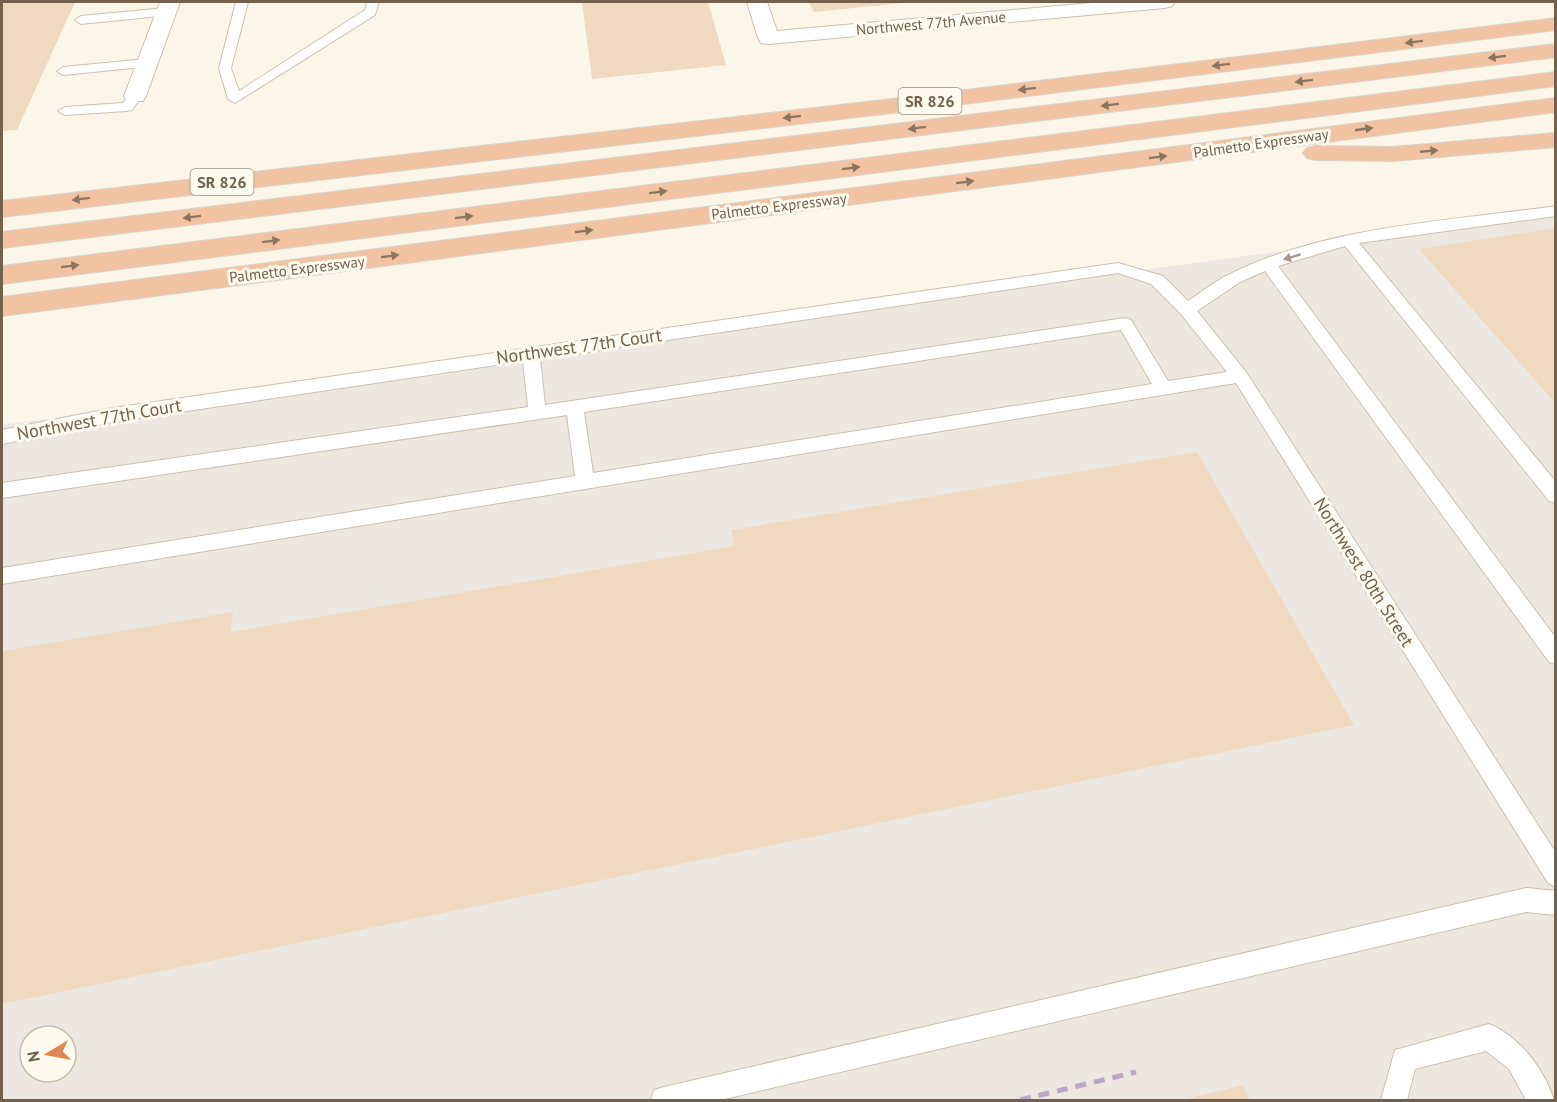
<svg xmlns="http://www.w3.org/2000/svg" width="1557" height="1102" font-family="'PT Sans',sans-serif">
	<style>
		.industrial { fill: #ece8e1; fill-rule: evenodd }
		.building { fill: #efdac1 }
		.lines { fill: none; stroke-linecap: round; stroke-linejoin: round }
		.lane-casing { stroke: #ccc0ae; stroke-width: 2 }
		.street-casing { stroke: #ccc0ae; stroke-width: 2 }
		.highway-casing { stroke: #d8d3cd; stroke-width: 2 }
		.lane { fill: #fff; fill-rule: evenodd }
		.street { fill: #fff; fill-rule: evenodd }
		.highway { fill: #f1c3a3; fill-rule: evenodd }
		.rail { stroke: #bba6c4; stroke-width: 5; stroke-dasharray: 11 8; stroke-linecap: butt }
		.oneway { fill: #8c755e }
		.oneway2 { fill: #a4988b }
		.labels { text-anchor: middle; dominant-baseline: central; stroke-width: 6; stroke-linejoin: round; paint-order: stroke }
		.far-street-label { font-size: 15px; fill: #73614d; stroke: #fefaee }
		.shield { fill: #fefaee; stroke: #9d8f7d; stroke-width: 1.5 }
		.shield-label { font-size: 16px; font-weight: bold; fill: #73614d }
		.street-label { font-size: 18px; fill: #73614d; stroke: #fefaee }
	</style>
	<rect width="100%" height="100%" fill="#fbf6e8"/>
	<path class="industrial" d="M 1555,214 L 1555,1100 L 2,1100 L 2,425 ZM 30,1036 L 66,1036 L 66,1072 L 30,1072 Z"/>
	<path class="building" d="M 2,2 L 75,2 L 17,130 L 2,131 Z
		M 582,2 L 708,2 L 726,65 L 592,79 Z
		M 809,2 L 903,2 L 903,3 L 814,12 Z
		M 1556,228 L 1556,404 L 1419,249 Z
		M 1197,452 L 1354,725 L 2,1004 L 2,651 L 233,612 L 231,632 L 734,546 L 731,530 Z
		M 1243,1085 L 1250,1100 L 1183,1100 Z"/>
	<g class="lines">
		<defs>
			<path id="lane" d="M 236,2 L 248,2 L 231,68 L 239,91 L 365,10 L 367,2 L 379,2 L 375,15 L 235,103 L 228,99 L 219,68 Z
				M 166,8 L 170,9 L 170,15 L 81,24 L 75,20 L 81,16 Z
				M 147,59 L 153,63 L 152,66 L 63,75 L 57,71 L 63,67 Z
				M 135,92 L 142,96 L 132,110 L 127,111 L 65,115 L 58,111 L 65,107 L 123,103 L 130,93 Z
				M 1556,206 L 1556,216 L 1359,243 L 1556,482 L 1556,503 L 1549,501 L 1345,246 L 1278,266 L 1556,638 L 1556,664 L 1549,662 L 1265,271 L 1240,282 L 1197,311 L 1246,372 L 1556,853 L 1556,887 L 1548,883 L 1236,383 L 2,584 L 2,568 L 575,476 L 567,415 L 2,498 L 2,483 L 528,407 L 523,361 L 113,422 L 2,444 L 2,430 L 113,408 L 1118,263 L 1163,276 L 1188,301 C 1202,292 1215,281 1230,274 C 1327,226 1449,221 1556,206 ZM 1118,273 L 1151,284 L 1181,314 L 1227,372 L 1168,381 L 1131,320 L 1125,318 L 545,405 L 540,359 ZM 1121,330 L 1152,384 L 593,473 L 584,412 Z
				M 1526,888 L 1556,891 L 1556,915 L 1526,912 L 720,1100 L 651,1100 L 654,1090 L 664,1087 Z
				M 1489,1024 C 1520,1037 1544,1069 1554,1100 L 1526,1100 L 1509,1069 L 1486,1051 L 1415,1069 L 1407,1100 L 1381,1100 L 1395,1050 Z"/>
			<path id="street" d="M 160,2 L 180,2 L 146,96 L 143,101 L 127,101 L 124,96 Z
				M 747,2 L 767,2 L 777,31 L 1103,2 L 1175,2 L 1172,6 L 1165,8 L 769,44 L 761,43 L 758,38 Z"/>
			<path id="highway" d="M 1556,18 L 1556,30 L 892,113 L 2,217 L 2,201 L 892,99 Z
				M 1556,44 L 1556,57 L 2,248 L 2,232 Z
				M 1556,72 L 1556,86 L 2,284 L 2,266 Z
				M 1556,98 L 1556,112 L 2,316 L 2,297 Z
				M 1556,133 L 1556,147 L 1393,161 L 1315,160 L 1307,158 L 1303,153 L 1307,148 L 1315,146 L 1393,147 Z"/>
		</defs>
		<use href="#lane" class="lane-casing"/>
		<use href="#street" class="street-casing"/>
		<use href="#highway" class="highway-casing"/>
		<use href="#lane" class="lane"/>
		<use href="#street" class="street"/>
		<use href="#highway" class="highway"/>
		<path class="rail" d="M 1020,1100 L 1136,1072"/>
	</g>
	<defs><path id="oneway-solid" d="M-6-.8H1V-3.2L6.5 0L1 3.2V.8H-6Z" transform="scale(1.5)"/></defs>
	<g class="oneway">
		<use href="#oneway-solid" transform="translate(1414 42) rotate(173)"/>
		<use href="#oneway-solid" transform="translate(1497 57) rotate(173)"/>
		<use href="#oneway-solid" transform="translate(1221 65) rotate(173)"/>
		<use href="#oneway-solid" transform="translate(1304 81) rotate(173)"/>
		<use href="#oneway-solid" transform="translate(1027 89) rotate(173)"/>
		<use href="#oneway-solid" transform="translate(1110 105) rotate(173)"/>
		<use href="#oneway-solid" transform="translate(792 117) rotate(173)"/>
		<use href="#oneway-solid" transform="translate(917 128) rotate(173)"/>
		<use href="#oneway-solid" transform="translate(1364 129) rotate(-8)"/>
		<use href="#oneway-solid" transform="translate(1429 151) rotate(-5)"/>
		<use href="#oneway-solid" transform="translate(1158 157) rotate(-7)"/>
		<use href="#oneway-solid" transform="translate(851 168) rotate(-7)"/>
		<use href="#oneway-solid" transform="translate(965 182) rotate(-7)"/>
		<use href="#oneway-solid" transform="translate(658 192) rotate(-7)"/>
		<use href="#oneway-solid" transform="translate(81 199) rotate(173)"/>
		<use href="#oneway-solid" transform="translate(192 217) rotate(173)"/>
		<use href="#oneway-solid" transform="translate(464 217) rotate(-7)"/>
		<use href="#oneway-solid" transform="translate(584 231) rotate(-7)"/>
		<use href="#oneway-solid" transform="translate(271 241) rotate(-7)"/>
		<use href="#oneway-solid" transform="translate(390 256) rotate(-7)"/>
		<use href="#oneway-solid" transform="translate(70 266) rotate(-7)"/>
	</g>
	<use class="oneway2" href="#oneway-solid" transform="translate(1292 257) rotate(163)"/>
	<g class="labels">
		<g class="far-street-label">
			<text transform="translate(931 23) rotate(-5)">Northwest 77th Avenue</text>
			<text transform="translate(1261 143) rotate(-8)">Palmetto Expressway</text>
			<text transform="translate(779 206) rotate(-7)">Palmetto Expressway</text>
			<text transform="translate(297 269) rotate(-7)">Palmetto Expressway</text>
		</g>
		<g class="shield">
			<rect x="898.5" y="88" width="63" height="26" rx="4.5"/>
			<rect x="190.5" y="169" width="63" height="26" rx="4.5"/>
		</g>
		<g class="shield-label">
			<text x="930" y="101">SR 826</text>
			<text x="222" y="182">SR 826</text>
		</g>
		<g class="street-label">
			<text transform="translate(579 346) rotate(-8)">Northwest 77th Court</text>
			<text transform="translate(99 419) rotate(-10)">Northwest 77th Court</text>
			<text transform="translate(1364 572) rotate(58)">Northwest 80th Street</text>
		</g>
	</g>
	<rect width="1557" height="1102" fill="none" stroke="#73614d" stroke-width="6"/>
	<g transform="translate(48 1054) rotate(260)"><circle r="28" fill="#fefaee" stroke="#c6bdae" stroke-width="1.5"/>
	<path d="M0-4.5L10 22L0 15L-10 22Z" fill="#dc8855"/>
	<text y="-9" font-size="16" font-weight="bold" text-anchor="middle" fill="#73614d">N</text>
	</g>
</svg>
